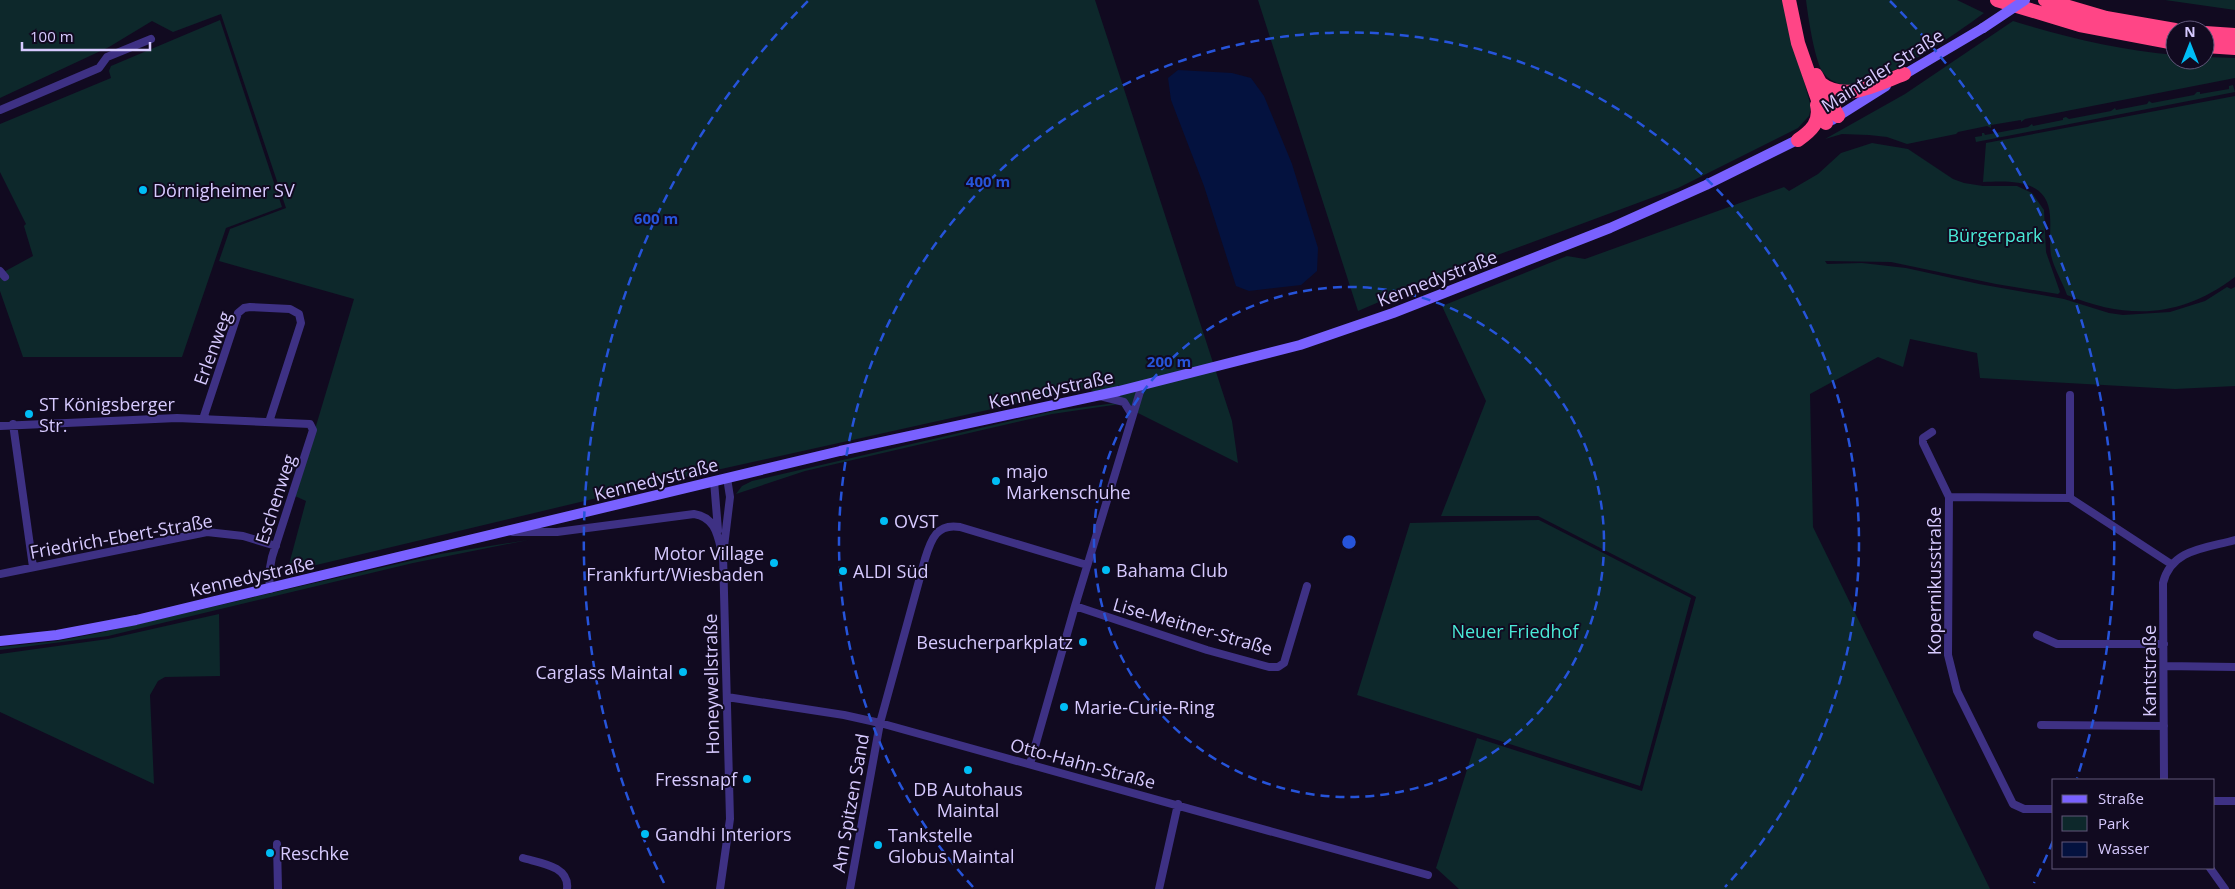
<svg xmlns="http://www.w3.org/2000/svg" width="2235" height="889" font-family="'Open Sans',sans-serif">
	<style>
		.green { fill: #0d282b }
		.water { fill: #04123f }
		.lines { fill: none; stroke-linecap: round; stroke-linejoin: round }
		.street { stroke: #3e3184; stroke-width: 8 }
		.secondary { stroke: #7961ff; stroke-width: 10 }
		.highway { stroke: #ff4586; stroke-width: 14 }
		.secondary-bridge { stroke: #7961ff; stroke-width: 10 }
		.ring { fill: none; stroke: #2654da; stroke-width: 2.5; stroke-dasharray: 9 6 }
		.poi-dot { fill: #00bdf5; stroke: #110a20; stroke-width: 2 }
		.labels { text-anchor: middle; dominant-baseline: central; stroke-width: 4; stroke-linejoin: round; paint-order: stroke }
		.street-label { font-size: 18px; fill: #d7caff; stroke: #110a20 }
		.poi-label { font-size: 18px; fill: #d7caff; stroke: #110a20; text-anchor: start }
		.park-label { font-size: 18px; fill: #4aead7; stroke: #110a20 }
		.centre { fill: #2654da; stroke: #110a20; stroke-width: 2.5 }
		.ring-label { font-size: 15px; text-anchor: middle; font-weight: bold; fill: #2654da; stroke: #110a20; stroke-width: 4; stroke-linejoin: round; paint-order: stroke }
	</style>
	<rect width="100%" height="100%" fill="#110a20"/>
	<path class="green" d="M 0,0 L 1095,0 L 1232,421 L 1238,463 L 1120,404 L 1052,414 L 805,471 L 736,494 L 742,486 L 752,481 L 1054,411 L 1116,403 L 1087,388 L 685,477 L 287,572 L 306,501 L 295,496 L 354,299 L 219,261 L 230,229 L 286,208 L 221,14 L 173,32 L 152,21 L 109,47 L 0,98 Z
		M 1258,0 L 1782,0 L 1811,107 L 1809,116 L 1798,128 L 1678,188 L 1430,280 L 1358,311 Z
		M 1806,0 L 1957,0 L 1984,13 C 1953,36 1892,78 1855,85 C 1843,87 1828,81 1822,71 C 1814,57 1808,16 1806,0 Z
		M 2165,0 L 2235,0 L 2235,10 Z
		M 220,20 L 282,207 L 226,228 L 182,357 L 23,357 L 0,291 L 0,274 L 33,256 L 24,226 L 26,224 L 0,172 L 0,124 L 111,78 L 109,71 L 111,66 Z
		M 2013,21 C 2069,38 2116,49 2175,55 L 2175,60 L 2205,60 L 2205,57 L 2235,58 L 2235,78 L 2025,119 L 2021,122 L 2021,120 L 1991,125 L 1991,128 L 1987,126 L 1958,132 L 1956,134 L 1907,144 L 1887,137 L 1869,135 L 1842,134 L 1825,139 L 1905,94 Z
		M 2233,85 L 2235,92 L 1976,142 L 1975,137 L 1982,136 L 1982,133 L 1984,133 L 1985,135 L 2028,127 L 2032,124 L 2033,126 L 2063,120 L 2063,118 L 2066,117 L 2069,119 L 2111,111 L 2115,108 L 2116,110 L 2147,104 L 2149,101 L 2152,103 L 2194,95 L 2197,92 L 2200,92 L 2200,94 L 2229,89 L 2229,86 Z
		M 2235,96 L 2235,277 C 2181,318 2128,320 2067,295 C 2062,281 2054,269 2051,255 C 2049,241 2051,229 2050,216 C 2048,178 2009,181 1983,182 L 1986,143 Z
		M 1872,143 L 1908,149 L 1953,179 L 1964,183 L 1983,186 L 2017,186 L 2032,193 L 2044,210 L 2046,252 L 2060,292 L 2058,294 L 1996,284 L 1891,262 L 1825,261 L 1827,264 L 1862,263 L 1906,268 L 1979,284 L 2064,299 L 2109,313 L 2123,315 L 2170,312 L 2205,301 L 2227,287 L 2231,289 L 2235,287 L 2235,386 L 2175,389 L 1980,378 L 1977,353 L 1910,339 L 1903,367 L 1878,357 L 1810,394 L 1813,527 L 1990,889 L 1459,889 L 1436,868 L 1477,738 L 1642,791 L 1696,597 L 1538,516 L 1441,516 L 1486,401 L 1442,306 L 1567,256 L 1585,259 L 1784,187 L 1789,191 L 1818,174 L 1841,153 Z
		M 1539,520 L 1691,598 L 1640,786 L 1357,695 L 1410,523 Z
		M 528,540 L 413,563 L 108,636 L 0,650 L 0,647 L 57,641 L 99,633 L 440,554 Z
		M 219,614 L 220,676 L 165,677 L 158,681 L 150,695 L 154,784 L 0,712 L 0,654 L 108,639 Z"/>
	<path class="water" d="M 1178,70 L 1232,73 L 1251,78 L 1264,96 L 1292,164 L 1318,248 L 1317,271 L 1301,285 L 1249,291 L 1236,286 L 1204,186 L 1171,100 L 1168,78 Z"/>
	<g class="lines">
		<path class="street" d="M 0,110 L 99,68 L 107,57 L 151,39
			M 0,271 L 5,277
			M 2070,395 L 2070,498
			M 1100,396 L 1124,402 L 1132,415
			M 203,419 L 238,313 L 244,308 L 250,307 L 290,309 L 299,314 L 301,323 L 269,422
			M 13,424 L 33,567
			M 0,426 L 177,418 L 310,424 L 313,430 L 272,557 L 269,573 L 270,589
			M 1932,432 L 1923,438 L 1923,443 L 1949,497 L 1948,655 L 1957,691 L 2013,804 L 2024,809 L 2054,809
			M 714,481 L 718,530
			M 1949,497 L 2070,498 L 2171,564
			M 513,532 L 557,532 L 694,514 C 713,517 717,531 721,549
			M 0,574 L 207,532 L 243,536 L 276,546
			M 1075,606 L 1207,650 L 1269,667 L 1278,667 L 1284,663 L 1307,586
			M 2037,635 L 2057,644 L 2164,644
			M 2164,666 L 2235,667
			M 727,697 L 844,715 L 880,723 L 1428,875
			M 2041,725 L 2164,726
			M 1030,764 L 1075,606 L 1142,385
			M 2164,780 L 2163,583 C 2171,549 2206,548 2235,540
			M 2214,801 L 2235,801
			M 277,844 L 278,889
			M 523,858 C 540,863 570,866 567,889
			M 2210,868 L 2225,889
			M 720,889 L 730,819 L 723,555 L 730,497 L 727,478
			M 850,889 L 880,723 L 925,559 C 931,539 937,523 960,527 L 1087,565
			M 1159,889 L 1178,804"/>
		<path class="secondary" d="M 1900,77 L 1983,28
			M 1832,120 L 1886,86
			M 0,641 L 57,635 L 136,620 L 840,451 L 1119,391 L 1300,345 L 1393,313 L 1610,228 L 1706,185 L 1803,137"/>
		<path class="highway" d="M 1789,0 L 1798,43 L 1826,123
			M 1997,0 L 2080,25 L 2175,43
			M 2045,0 L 2106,18 L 2175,30
			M 2205,33 L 2235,35
			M 2205,46 L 2235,48
			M 1816,75 L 1838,116
			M 1820,83 C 1845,103 1877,84 1904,74
			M 1798,140 C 1811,131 1821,122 1817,105"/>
		<path class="secondary-bridge" d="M 1983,28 L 2025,0"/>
	</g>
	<g class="ring">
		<circle cx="1349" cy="542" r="255"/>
		<path d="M973 887A510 510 0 1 1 1725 887"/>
		<path d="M2053 841A765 765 0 0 1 2034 883M664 883A765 765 0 0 1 808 1M1890 1A765 765 0 0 1 2077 778"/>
	</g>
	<g class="poi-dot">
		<circle cx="143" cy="190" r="5"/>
		<circle cx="29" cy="414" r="5"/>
		<circle cx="996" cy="481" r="5"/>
		<circle cx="884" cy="521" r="5"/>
		<circle cx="774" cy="563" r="5"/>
		<circle cx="1106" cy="570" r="5"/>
		<circle cx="843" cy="571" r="5"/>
		<circle cx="1083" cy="642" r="5"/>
		<circle cx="683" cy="672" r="5"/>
		<circle cx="1064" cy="707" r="5"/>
		<circle cx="968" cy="770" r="5"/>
		<circle cx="747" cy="779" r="5"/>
		<circle cx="645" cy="834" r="5"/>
		<circle cx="878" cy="845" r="5"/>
		<circle cx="270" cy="853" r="5"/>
	</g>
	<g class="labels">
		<g class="street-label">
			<text transform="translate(1882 70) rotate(-32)">Maintaler Straße</text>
			<text transform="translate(1437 278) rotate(-21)">Kennedystraße</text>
			<text transform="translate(212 348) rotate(-70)">Erlenweg</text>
			<text transform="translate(1051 389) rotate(-12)">Kennedystraße</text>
			<text transform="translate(656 479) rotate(-14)">Kennedystraße</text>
			<text transform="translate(275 499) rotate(-72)">Eschenweg</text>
			<text transform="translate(121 536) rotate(-10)">Friedrich-Ebert-Straße</text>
			<text transform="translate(252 576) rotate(-13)">Kennedystraße</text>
			<text transform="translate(1934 581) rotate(-90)">Kopernikusstraße</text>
			<text transform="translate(1193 626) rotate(16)">Lise-Meitner-Straße</text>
			<text transform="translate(2149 671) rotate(-90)">Kantstraße</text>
			<text transform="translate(711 684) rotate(-91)">Honeywellstraße</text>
			<text transform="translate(1083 763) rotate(15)">Otto-Hahn-Straße</text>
			<text transform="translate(850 803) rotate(-80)">Am Spitzen Sand</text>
		</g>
		<g class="poi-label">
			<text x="153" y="190">Dörnigheimer SV</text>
			<text x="39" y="404">ST Königsberger<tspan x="39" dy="21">Str.</tspan></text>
			<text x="1006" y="471">majo<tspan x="1006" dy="21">Markenschuhe</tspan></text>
			<text x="894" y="521">OVST</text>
			<text x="764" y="553" text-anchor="end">Motor Village<tspan x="764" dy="21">Frankfurt/Wiesbaden</tspan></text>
			<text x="1116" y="570">Bahama Club</text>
			<text x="853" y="571">ALDI Süd</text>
			<text x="1073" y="642" text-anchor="end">Besucherparkplatz</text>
			<text x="673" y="672" text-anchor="end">Carglass Maintal</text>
			<text x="1074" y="707">Marie-Curie-Ring</text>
			<text x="737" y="779" text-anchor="end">Fressnapf</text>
			<text x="968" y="789" text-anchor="middle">DB Autohaus<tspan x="968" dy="21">Maintal</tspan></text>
			<text x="655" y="834">Gandhi Interiors</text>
			<text x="888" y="835">Tankstelle<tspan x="888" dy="21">Globus Maintal</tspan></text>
			<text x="280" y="853">Reschke</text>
		</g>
		<g class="park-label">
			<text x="1995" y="235">Bürgerpark</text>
			<text x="1515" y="631">Neuer Friedhof</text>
		</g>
	</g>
	<circle cx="1349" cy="542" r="8" class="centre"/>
	<g class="ring-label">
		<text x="988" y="187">400 m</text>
		<text x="656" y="224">600 m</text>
		<text x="1169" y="367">200 m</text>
	</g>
	<rect x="2052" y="779" width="162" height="90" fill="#110a20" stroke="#605779"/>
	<rect x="2062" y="795" width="25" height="8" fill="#7961ff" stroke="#605779"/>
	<text x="2098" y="804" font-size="15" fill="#d7caff">Straße</text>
	<rect x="2062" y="816" width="25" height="15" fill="#0d282b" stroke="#605779"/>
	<text x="2098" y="829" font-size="15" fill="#d7caff">Park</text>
	<rect x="2062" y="842" width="25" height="15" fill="#04123f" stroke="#605779"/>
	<text x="2098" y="854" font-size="15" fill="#d7caff">Wasser</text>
	<g transform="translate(2190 45)"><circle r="24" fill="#110a20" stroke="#605779"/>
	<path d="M0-4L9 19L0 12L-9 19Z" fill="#00bdf5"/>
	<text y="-8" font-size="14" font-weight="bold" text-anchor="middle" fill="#d7caff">N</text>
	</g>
	<path d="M22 42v8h128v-8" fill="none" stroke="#d7caff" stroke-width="2.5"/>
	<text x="30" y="42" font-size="15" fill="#d7caff" stroke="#110a20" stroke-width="4" paint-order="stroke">100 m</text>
</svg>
